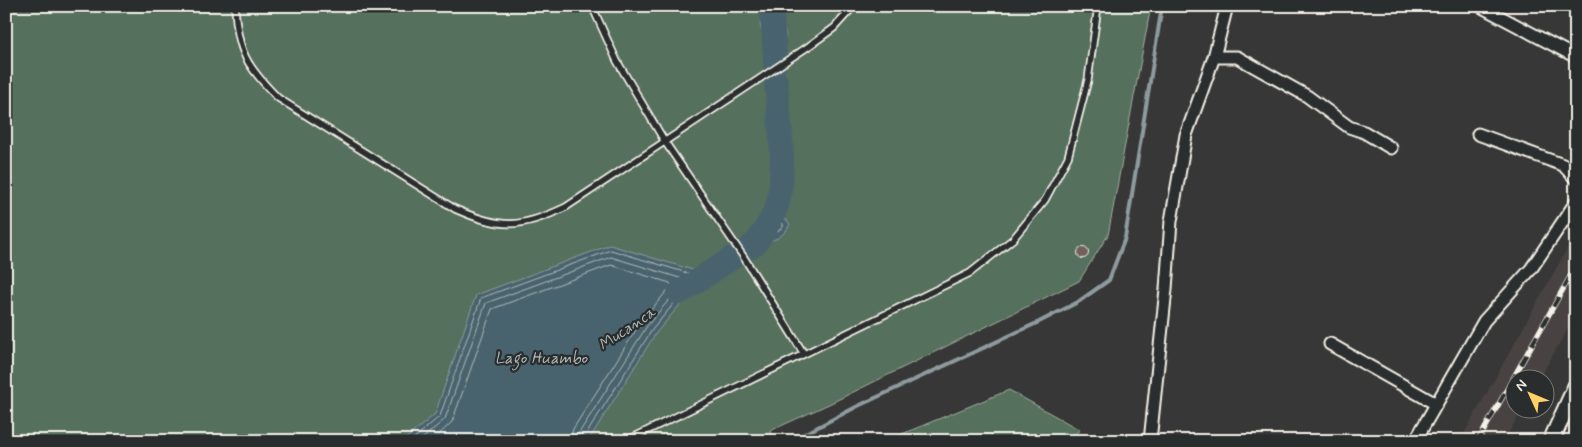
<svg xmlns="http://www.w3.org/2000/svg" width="1582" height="447" font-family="Mynerve,sans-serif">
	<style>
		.built { fill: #494342 }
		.green { fill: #556f5d; stroke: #a4b0a2 }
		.water { fill: #4a646e; stroke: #8e9c9f }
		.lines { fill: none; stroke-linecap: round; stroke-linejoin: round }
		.shore { stroke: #b0b9b7; stroke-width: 1 }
		.stream { stroke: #8e9c9f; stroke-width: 4 }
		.river { stroke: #4a646e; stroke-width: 24 }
		.building { fill: #715e5c; stroke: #f4f1e8 }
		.service-casing { stroke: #f4f1e8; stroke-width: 9 }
		.minor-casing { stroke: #f4f1e8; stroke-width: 15 }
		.secondary-casing { stroke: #f4f1e8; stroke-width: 19 }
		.service { stroke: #2a2d2e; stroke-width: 5.5 }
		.minor { stroke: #2a2d2e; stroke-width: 11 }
		.secondary { stroke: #2a2d2e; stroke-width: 15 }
		.rail-casing { stroke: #f4f1e8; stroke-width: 5.5 }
		.rail { stroke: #2a2d2e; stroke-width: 4; stroke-dasharray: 11; stroke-linecap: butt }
		.labels { text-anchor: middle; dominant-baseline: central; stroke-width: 4.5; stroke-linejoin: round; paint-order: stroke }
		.water-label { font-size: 16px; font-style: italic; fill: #b0b9b7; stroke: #2a2d2e }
	</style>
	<rect width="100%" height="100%" fill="#383737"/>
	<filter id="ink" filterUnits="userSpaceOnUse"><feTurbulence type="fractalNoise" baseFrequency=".02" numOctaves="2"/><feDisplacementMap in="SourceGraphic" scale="10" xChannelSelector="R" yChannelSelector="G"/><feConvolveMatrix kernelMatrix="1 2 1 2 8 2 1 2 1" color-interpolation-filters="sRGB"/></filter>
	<g filter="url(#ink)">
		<path class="built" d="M 1576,233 L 1576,315 L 1539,379 L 1514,380 L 1514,410 L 1522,410 L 1508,434 L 1509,441 L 1460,441 Z"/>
		<path class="green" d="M 6,6 L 1151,6 L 1108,235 L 1079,281 L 831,403 L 770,431 L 778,441 L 6,441 Z
			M 1009,390 L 1080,430 L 1066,441 L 885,441 Z"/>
		<path class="water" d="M 772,6 L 776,17 L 784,26 L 786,37 L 782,47 L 775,53 C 766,46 761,34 760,23 L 765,17 L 766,7 Z
			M 776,208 L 790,224 C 783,239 771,242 756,243 L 752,238 C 755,224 766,217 776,208 Z
			M 610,245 L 706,274 L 656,333 L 588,441 L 403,441 L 435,414 L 476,295 Z"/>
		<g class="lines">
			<path class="shore" d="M 769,20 L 772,20 C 780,28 783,36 776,45 L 773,44 L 766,31 L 765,25 Z
				M 775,216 L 777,216 L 783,224 L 783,227 L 770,237 L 758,237 L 758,234 L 763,225 Z
				M 411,441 L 440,416 L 481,298 L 611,250 L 694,275 L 694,279 L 652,330 L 585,436 L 584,441
				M 420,441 L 445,419 L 486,303 L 611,257 L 683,279 L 684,282 L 647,326 L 579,433 L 577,441
				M 432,441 L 452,422 L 492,309 L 611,265 L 670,283 L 671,286 L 641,322 L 573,429 L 570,441"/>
			<path class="stream" d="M 791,441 L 858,406 L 1039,322 L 1078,302 L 1109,280 L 1125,238 L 1162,6"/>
			<path class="river" d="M 771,6 L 775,53 L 775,64
				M 750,247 L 756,243 C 763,232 773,219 777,206 C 787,169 779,119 776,81
				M 679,293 L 732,258"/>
		</g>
		<path class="building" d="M1077.5 253a5.5 5.5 0 1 1 11 0a5.5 5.5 0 1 1-11 0Z"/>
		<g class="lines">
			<defs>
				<path id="service" d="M 235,6 C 237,51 247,67 278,98 L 455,209 C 501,229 520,229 566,207 L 809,46 L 834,28 L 854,6
					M 592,6 L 617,61 L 665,142 L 743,256 L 804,354
					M 626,441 L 970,273 L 1013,239 L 1045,200 L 1068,157 L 1088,80 L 1098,6"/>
				<path id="minor" d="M 1480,6 L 1576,57
					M 1214,57 L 1237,57 L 1307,96 L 1349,127 L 1364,132 L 1391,148
					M 1478,134 L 1563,165 L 1576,179
					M 1330,344 L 1436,404
					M 1150,441 L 1166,289 L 1171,221 L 1186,135 L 1214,57 L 1227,6
					M 1415,441 L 1484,321 L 1531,269 L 1576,202"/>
				<path id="secondary" d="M 1551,441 L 1576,386"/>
			</defs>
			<use href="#service" class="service-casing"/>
			<use href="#minor" class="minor-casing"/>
			<use href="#secondary" class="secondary-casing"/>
			<use href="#service" class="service"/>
			<use href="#minor" class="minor"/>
			<use href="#secondary" class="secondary"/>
			<defs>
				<path id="rail" d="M 1478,441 L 1576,266"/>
			</defs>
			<use href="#rail" class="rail-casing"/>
			<use href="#rail" class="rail"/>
		</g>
	</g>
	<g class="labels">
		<g class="water-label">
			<text transform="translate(627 329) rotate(-34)">Mucanca</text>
			<text x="541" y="358">Lago Huambo</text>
		</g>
	</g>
	<rect width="1582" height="447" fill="none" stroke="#2a2d2e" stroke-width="25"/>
	<rect x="12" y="12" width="1557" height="422" fill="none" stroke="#f4f1e8" stroke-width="2" filter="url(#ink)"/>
	<g transform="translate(1530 394) rotate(314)"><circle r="24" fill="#2a2d2e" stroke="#7b7b78"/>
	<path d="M0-4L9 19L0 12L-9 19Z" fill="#ffd166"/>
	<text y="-8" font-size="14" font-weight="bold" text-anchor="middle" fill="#f4f1e8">N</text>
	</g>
</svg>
